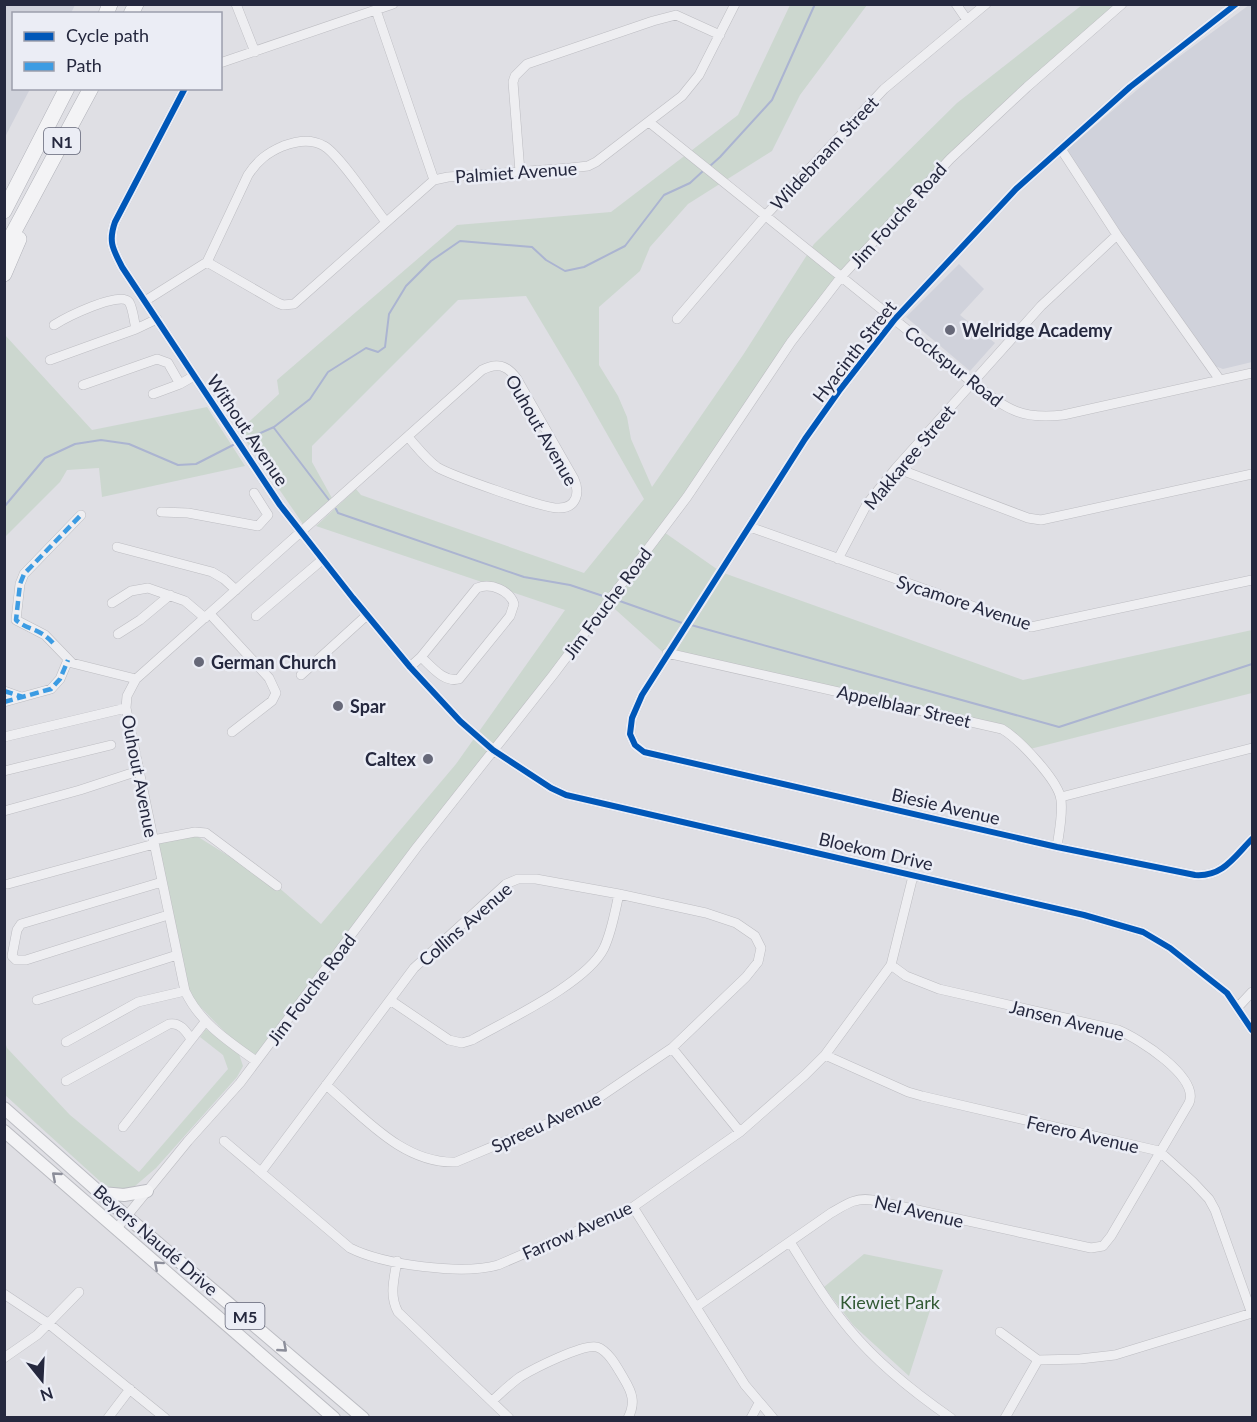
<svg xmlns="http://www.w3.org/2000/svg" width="1257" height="1422" font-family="Lato,sans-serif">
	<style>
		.built { fill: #d0d2db }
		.green { fill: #ccd7cf }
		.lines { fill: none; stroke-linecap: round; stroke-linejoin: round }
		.stream { stroke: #abb4d1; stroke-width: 2 }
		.minor-casing { stroke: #bdbdc2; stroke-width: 10 }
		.major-casing { stroke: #bbbcc2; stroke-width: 14 }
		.highway-casing { stroke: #b1b2b9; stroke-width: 16 }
		.minor { stroke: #eeeef1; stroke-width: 9 }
		.major { stroke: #f3f3f5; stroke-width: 12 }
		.highway { stroke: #f3f3f5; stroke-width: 15 }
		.quiet { stroke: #3c9ce3; stroke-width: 4.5; stroke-dasharray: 9 4.5; stroke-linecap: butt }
		.cycleway-casing { stroke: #ebedf5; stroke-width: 10 }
		.cycleway { stroke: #0057b8; stroke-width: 6 }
		.oneway { stroke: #8c8e9a }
		.poi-dot { fill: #666878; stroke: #ebedf5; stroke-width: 2 }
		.labels { text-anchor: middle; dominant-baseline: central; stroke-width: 5; stroke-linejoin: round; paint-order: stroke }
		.shield { fill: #ebedf5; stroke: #606375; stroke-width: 1.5 }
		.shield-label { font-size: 16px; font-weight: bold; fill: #25283e }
		.street-label { font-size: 18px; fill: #25283e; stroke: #ebedf5 }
		.poi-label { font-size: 18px; font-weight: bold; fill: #25283e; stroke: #ebedf5; text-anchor: start }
		.park-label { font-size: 18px; fill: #325a34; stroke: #ebedf5 }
	</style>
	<rect width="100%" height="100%" fill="#dfdfe4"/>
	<path class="built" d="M 5,4 L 75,5 L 71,13 L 14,14 L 14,88 L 30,89 L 5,137 Z
		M 1249,5 L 1252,5 L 1252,362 L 1223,369 L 1212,365 L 1176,317 L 1066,150 L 1157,73 Z
		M 959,264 L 984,289 L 960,315 L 995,343 L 970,371 L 906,317 Z"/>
	<path class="green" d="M 790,5 L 867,5 L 800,95 L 772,151 L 688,204 L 650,247 L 640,271 L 599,307 L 599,365 L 618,396 L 627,417 L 631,439 L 652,487 L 743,355 L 814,244 L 957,103 L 1082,5 L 1121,5 L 1024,87 L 814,309 L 661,530 L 721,572 L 1023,680 L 1252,630 L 1252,693 L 1026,750 L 1001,732 L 666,655 L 607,602 L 254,1062 L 181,987 L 150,841 L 195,835 L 277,886 L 321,924 L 456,764 L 565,610 L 316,526 L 356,489 L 361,495 L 584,573 L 644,499 L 578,383 L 526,296 L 458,300 L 312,446 L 312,462 L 333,500 L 303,524 L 239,431 L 279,394 L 277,380 L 457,225 L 611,212 L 738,115 Z
		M 5,335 L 92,430 L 207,407 L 245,466 L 102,497 L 99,468 L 67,470 L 60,482 L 5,537 Z
		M 206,1029 L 239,1054 L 243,1066 L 237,1077 L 156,1168 L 135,1186 L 120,1191 L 103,1184 L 5,1095 L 4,1039 L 7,1048 L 70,1115 L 139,1172 L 228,1069 L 223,1055 L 200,1037 Z
		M 864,1254 L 943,1270 L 909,1376 L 853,1325 L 824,1287 Z"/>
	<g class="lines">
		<path class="stream" d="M 710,166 L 720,157 L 772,100 L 815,4
			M 274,428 L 329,500
			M 240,442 L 274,427 L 310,399 L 328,372 L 366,348 L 378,352 L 385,347 L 389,314 L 406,286 L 431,261 L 460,241 L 532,247 L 546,260 L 565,271 L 584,267 L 625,246 L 664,195 L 690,183 L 703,171
			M 4,507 L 45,458 L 75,444 L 101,440 L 129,444 L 178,465 L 196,464 L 235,444
			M 336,509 L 338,513 L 524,577 L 570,585 L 609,598
			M 614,599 L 685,624
			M 691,625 L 1059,727 L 1252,664"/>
		<defs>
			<path id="minor" d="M 236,4 L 255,52
				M 956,4 L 967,20
				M 1236,4 L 1130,87 L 1016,189 L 895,319 L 839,391 L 805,439 L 642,695 L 632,718 L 630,734 L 635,745 L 644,752 L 1057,847 L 1195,875 C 1223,877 1234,857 1252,839
				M 376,10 L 434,180
				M 220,63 L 393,4
				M 185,88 L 115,222 C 108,242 113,249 122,267 L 280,505 L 353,598 L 410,667 L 460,721 L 493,750 L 551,788 L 566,795 L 1084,915 L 1143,932 L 1170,948 L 1227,993 L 1252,1030
				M 649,122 L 972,382 C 1006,408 1018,420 1063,415 L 1252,373
				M 1061,149 L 1117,235 L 1220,380
				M 520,172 L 513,82 L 515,76 L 527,64 L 653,21 L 676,15 L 720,35
				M 207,262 L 278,303 L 283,305 L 294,304 L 434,180 L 448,177 L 570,168 L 588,166 L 596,162 L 682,96 L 699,75 L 735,4
				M 145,301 L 207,262 L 248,175 C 258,160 267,153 283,146 C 296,141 311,138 324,146 C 339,154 373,206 386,222
				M 677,319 L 766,215 L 884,89 L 986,4
				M 54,325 C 65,318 120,290 129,302 C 133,308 134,321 136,329
				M 50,360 L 136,329 L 157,319
				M 83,385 L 157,359 L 168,363 L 180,384 L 194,376
				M 153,394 L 180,384
				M 896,468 L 1028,518 L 1041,520 L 1252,474
				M 161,512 L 188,513 L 258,526 L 268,515 L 254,493
				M 81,515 L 24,574 L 20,584 L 16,620 L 45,635 L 72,663 L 136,679
				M 750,527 L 1031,627 L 1252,580
				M 117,547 L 212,572 L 224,579 L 236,590
				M 838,559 L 867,504 L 896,468 L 1041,306 L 1117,235
				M 112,603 L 131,591 L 148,588 L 185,601 L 205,618
				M 210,614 L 269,678 L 276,693 L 272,701 L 232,732
				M 256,616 L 322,560
				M 118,634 L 140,620 L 170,595
				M 667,653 L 1002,729 C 1019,739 1059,781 1061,800 C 1063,815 1059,832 1057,847
				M 410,667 L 421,657 L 477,588 C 491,582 510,591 514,604 L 510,616 L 459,679 C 444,683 432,667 421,657
				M 301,675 L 367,615
				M 4,691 L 21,697
				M 4,702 L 51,689 L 60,679 L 68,660
				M 4,737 L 126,708
				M 4,771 L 111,745
				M 1061,797 L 1252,748
				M 4,811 L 80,790 L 138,771
				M 153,840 L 195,832 L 206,833 L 277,886
				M 162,882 L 21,924 L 17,930 L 12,956 L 16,960 L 26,960 L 168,915
				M 8,884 L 154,844
				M 37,1000 L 177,955
				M 390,1000 L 449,1040 L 462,1043 L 472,1040 C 507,1020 587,983 604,948 C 612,931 615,911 619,894
				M 1238,1007 L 1252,992
				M 66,1042 L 138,1002 L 185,991
				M 672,1048 L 740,1132
				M 825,1055 L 908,1092 L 922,1096 L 1159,1151 L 1193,1182 L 1209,1199 L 1215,1210 L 1252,1314
				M 256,1061 C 228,1041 200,1023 185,991 L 126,708 L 127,696 L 136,679 L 482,370 C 497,362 507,365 517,379 L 574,479 C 580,492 577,508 559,508 C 545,509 450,475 437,467 C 426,459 417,447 408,437
				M 66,1081 L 169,1024 C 180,1022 186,1031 191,1039
				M 123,1127 L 205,1022
				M 224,1141 L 350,1248 C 384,1265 462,1275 498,1265 L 633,1207 L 740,1132 L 805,1075 L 825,1055 L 891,965 L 913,876
				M 261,1172 L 414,968 L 506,884 L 518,879 L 536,879 L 619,894 L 706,913 L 736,923 L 755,936 L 761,948 L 758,962 L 746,977 L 672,1048 L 582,1109 L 456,1162 C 403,1164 364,1117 326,1085
				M 633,1207 L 745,1385 L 773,1418
				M 117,1228 L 188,1141 L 240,1083 L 417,847 L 553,675 L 687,497 L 791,342 L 841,277 L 950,159 L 1027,87 L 1122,4
				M 790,1242 C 809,1272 827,1303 850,1330 C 878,1364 915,1393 951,1418
				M 397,1261 C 394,1279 389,1296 398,1312 L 509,1418
				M 4,1294 L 49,1324 L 165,1418
				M 696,1307 L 831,1213 C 845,1205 855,1197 872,1200 L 1091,1248 L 1103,1246 L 1111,1236 L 1189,1103 C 1200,1077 1138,1038 1118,1030 L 939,989 L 906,976 L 891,965
				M 1000,1332 L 1038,1360
				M 4,1358 L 37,1335 L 79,1292
				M 1038,1360 L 1080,1359 L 1115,1355 L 1252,1313
				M 492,1401 C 501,1393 510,1384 520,1377 C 533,1369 584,1343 597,1347 C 609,1351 618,1369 624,1379 C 632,1392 636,1403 628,1418
				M 108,1418 L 130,1389
				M 751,1418 L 759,1403
				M 1005,1418 L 1038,1360"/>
			<path id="major" d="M 4,1108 L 126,1216 L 363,1418
				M 4,1131 L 334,1418
				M 102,1193 L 124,1195 L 147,1191"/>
			<path id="highway" d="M 106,14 L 110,4
				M 131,14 L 136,4
				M 4,211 L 67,88
				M 4,250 L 91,88
				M 4,274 L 19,239"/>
		</defs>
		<use href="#minor" class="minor-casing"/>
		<use href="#major" class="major-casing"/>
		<use href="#highway" class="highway-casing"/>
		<use href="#minor" class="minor"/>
		<use href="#major" class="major"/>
		<use href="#highway" class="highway"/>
		<path class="quiet" d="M 53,643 C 38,627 29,631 16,620 L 20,584 L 24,574 L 81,515
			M 4,691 L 23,697
			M 4,702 L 51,689 L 60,679 L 68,660"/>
		<defs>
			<path id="cycleway" d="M 1236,4 L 1130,87 L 1016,189 L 895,319 L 839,391 L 805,439 L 642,695 L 632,718 L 630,734 L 635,745 L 644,752 L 1057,847 L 1195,875 C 1223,877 1234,857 1252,839
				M 185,88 L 115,222 C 108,242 113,249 122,267 L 280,505 L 353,598 L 410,667 L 460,721 L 493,750 L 551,788 L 566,795 L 1084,915 L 1143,932 L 1170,948 L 1227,993 L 1252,1030"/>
		</defs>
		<use href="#cycleway" class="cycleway-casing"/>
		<use href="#cycleway" class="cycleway"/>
	</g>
	<defs><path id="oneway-chevron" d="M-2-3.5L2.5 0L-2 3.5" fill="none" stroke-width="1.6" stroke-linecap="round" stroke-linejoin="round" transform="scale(1.5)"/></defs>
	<g class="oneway">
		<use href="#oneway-chevron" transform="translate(56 1176) rotate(-139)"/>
		<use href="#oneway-chevron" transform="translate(158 1265) rotate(-138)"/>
		<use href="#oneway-chevron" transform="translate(283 1348) rotate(41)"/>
	</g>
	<g class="poi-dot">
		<circle cx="950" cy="330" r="6"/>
		<circle cx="199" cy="662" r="6"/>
		<circle cx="338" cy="706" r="6"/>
		<circle cx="428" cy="759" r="6"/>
	</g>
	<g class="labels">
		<g class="shield">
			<rect x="44" y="128" width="36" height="26" rx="4.5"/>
			<rect x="225.5" y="1303" width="39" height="26" rx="4.5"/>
		</g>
		<g class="shield-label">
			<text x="62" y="141">N1</text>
			<text x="245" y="1316">M5</text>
		</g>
		<g class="street-label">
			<text transform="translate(824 153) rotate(-47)">Wildebraam Street</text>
			<text transform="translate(516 172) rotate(-4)">Palmiet Avenue</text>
			<text transform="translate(898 215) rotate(-48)">Jim Fouche Road</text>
			<text transform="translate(854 351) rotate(-52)">Hyacinth Street</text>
			<text transform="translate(954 366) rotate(38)">Cockspur Road</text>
			<text transform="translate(248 430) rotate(56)">Without Avenue</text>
			<text transform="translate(542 430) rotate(60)">Ouhout Avenue</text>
			<text transform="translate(909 457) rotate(-50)">Makkaree Street</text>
			<text transform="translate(964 602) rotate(18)">Sycamore Avenue</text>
			<text transform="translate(607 603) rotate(-53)">Jim Fouche Road</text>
			<text transform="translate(904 706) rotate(13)">Appelblaar Street</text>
			<text transform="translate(140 776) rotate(79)">Ouhout Avenue</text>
			<text transform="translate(946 806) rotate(13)">Biesie Avenue</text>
			<text transform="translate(876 851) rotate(13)">Bloekom Drive</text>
			<text transform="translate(465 924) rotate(-41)">Collins Avenue</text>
			<text transform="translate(311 989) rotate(-53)">Jim Fouche Road</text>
			<text transform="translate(1067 1020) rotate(14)">Jansen Avenue</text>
			<text transform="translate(546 1122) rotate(-25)">Spreeu Avenue</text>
			<text transform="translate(1083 1134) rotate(13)">Ferero Avenue</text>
			<text transform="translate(919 1211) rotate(13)">Nel Avenue</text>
			<text transform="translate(577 1230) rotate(-24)">Farrow Avenue</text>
			<text transform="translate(156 1240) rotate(41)">Beyers Naudé Drive</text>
		</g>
		<g class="poi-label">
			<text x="962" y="330">Welridge Academy</text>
			<text x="211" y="662">German Church</text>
			<text x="350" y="706">Spar</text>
			<text x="416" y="759" text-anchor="end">Caltex</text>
		</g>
		<g class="park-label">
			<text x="890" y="1302">Kiewiet Park</text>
		</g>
	</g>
	<rect width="1257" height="1422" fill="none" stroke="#25283e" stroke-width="12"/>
	<rect x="12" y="12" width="210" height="78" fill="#ebedf5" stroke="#9c9eac" stroke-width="1.5"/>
	<rect x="24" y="32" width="30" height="9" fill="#0057b8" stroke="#9c9eac" stroke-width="1.5"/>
	<text x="66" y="42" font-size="18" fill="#25283e">Cycle path</text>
	<rect x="24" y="62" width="30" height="9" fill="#3c9ce3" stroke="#9c9eac" stroke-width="1.5"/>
	<text x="66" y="72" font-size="18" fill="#25283e">Path</text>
	<g transform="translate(42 1380) rotate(162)" stroke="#ebedf5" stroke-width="4.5" paint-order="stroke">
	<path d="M0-4.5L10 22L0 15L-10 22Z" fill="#25283e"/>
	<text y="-9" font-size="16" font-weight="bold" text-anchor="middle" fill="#25283e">N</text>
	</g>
</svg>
